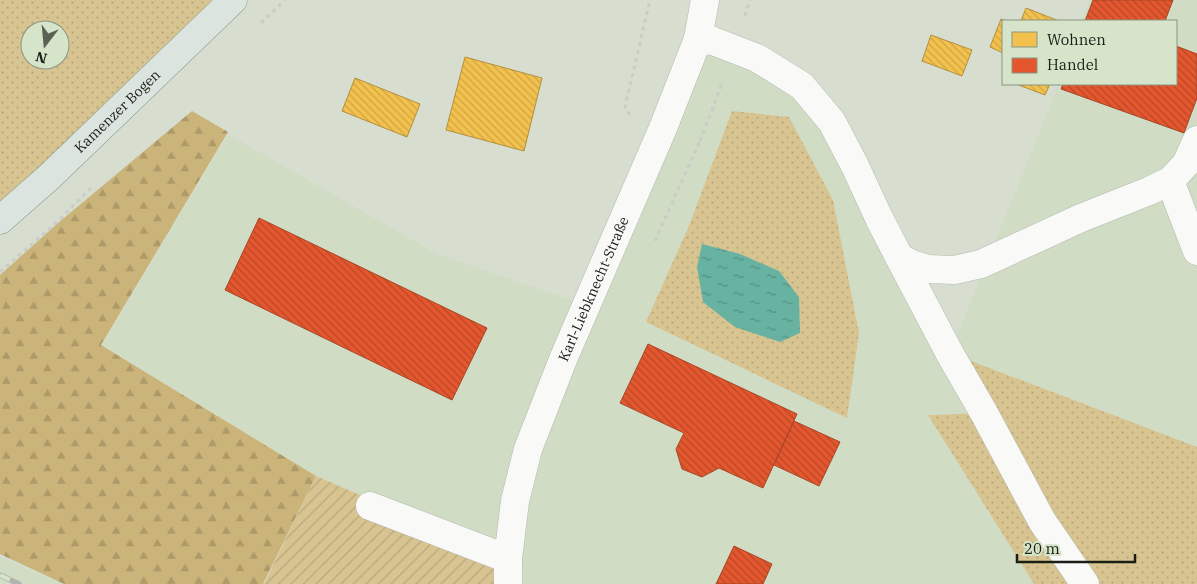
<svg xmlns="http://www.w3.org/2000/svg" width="1197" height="584" font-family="'IBM Plex Serif',serif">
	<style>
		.built { fill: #d0dcc4; fill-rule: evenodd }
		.grass { fill: url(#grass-dots); fill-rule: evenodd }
		.forest { fill: url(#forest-firs) }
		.garden { fill: url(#garden-furrows) }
		.water { fill: url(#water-ripples) }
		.homes { fill: url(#homes-back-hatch); stroke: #b1903d }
		.shops { fill: url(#shops-back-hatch); stroke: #a74626 }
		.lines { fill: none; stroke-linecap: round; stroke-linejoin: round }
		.minor-casing { stroke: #b4b9ae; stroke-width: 29 }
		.major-casing { stroke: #8c9e8f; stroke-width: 29 }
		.path { stroke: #caccc8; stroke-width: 3; stroke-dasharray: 4 4; stroke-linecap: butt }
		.minor { stroke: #f9faf8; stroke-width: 28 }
		.major { stroke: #dbe4de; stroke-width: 28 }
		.rail-casing { stroke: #b2b4b0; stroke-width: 5.5 }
		.rail { stroke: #d6e4ca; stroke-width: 4; stroke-dasharray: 11; stroke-linecap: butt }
		.labels { text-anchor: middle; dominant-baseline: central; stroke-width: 5; stroke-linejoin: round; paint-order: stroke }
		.street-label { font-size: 14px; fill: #1a1e15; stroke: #d6e4ca }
	</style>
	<defs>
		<pattern id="grass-dots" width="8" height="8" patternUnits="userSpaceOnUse" patternTransform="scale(1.25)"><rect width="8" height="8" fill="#d8c491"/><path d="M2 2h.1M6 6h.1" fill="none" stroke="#b9a87c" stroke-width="1.8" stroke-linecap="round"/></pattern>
		<pattern id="forest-firs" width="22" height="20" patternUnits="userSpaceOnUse" patternTransform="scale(1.25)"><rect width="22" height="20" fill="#cbb47a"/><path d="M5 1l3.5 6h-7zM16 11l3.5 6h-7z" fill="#ae9a69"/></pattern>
		<pattern id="garden-furrows" width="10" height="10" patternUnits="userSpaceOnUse" patternTransform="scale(1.25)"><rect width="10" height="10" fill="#d8c491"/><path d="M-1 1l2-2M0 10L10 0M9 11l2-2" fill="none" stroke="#b9a87c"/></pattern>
		<pattern id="water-ripples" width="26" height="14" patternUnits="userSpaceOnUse" patternTransform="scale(1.25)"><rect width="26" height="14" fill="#67b2a1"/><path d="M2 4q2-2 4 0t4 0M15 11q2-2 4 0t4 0" fill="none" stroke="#549082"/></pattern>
		<pattern id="homes-back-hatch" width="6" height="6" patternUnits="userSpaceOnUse" patternTransform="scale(1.25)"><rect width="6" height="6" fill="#f2c14e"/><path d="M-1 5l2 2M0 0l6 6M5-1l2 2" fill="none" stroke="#cfa543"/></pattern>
		<pattern id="shops-back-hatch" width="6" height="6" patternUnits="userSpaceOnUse" patternTransform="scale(1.25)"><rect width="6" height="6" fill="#e4572e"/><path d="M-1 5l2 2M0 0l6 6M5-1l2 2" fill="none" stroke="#b84726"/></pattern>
	</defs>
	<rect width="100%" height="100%" fill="#d7ded0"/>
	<path class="built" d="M 1090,0 L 1197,0 L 1197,447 L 950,353 L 1046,116 L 1058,84 L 1176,84 L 1176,21 L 1082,21 Z
		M 698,40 L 802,86 L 984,413 L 928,414 L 926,415 L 928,415 L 1034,584 L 508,584 L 508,558 L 316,476 L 102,345 L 228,134 L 437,254 L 586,305 ZM 833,200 L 859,333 L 846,417 L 646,322 L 689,226 Z
		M 0,556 L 61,584 L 0,584 Z"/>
	<path class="grass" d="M 0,0 L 229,0 L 0,220 ZM 30,30 L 60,30 L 60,60 L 30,60 Z
		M 732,111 L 789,117 L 833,200 L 859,333 L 847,418 L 646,322 L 689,226 Z
		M 950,353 L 1197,447 L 1197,584 L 1034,584 L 928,415 L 984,413 Z"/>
	<path class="forest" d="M 192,111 L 228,132 L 101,345 L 316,476 L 263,584 L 64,584 L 0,554 L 0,275 L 58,223 Z"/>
	<path class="garden" d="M 316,476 L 508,559 L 508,584 L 264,584 Z"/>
	<path class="water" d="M 702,244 L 740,254 L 779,271 L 799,297 L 800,333 L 780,342 L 735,327 L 703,302 L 697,267 Z"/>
	<path class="homes" d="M 1026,8 L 1059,21 L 1021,21 Z
		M 1001,19 L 1007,21 L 1003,21 L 1003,53 L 990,47 Z
		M 931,35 L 972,50 L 962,76 L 922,61 Z
		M 465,57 L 542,78 L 524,151 L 446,130 Z
		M 355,78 L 420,104 L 407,137 L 342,111 Z
		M 1016,84 L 1050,84 L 1045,95 Z"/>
	<path class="shops" d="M 1093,0 L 1103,0 L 1106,1 L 1106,0 L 1173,0 L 1165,21 L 1085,21 Z
		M 1176,46 L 1197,54 L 1197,98 L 1184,133 L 1061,89 L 1063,84 L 1176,84 Z
		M 259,218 L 487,328 L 452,400 L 225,290 Z
		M 648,344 L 797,414 L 763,488 L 719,468 L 702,477 L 682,469 L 676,449 L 684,433 L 620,403 Z
		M 794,421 L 840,442 L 819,486 L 774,465 Z
		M 734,546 L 772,564 L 763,584 L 716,584 Z"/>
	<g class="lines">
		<defs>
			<g id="minor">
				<path d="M 698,39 L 713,41 L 757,58 L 802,86 L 832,122 L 855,166 L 879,218 L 899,257 L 912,264 L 928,269 L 954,270 L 981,264 L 1081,218 L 1149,191 L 1170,181 L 1186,164 L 1197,140"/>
				<path d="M 1170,181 L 1197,251"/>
				<path d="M 899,257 L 950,354 L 984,413 L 1042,521 L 1085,584"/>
				<path d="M 370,506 L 508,559"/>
				<path id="s1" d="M 508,584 L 508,559 L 515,501 L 528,449 L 564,357 L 663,128 L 698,39 L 705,0"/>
			</g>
			<g id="major">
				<path id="s2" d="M 0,220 L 48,178 L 233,0"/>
			</g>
		</defs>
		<use href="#minor" class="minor-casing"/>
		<use href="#major" class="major-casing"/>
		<path class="path" d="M 745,16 L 750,0
			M 261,23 L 285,0
			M 630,115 L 625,107 L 650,0
			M 700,141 L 723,81
			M 655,241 L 700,141
			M 0,272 L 57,222 L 91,188"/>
		<use href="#minor" class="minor"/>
		<use href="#major" class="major"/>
		<defs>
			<path id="rail" d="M 0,575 L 19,584"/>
		</defs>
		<use href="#rail" class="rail-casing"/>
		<use href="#rail" class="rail"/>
	</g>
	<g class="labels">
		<g class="street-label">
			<text stroke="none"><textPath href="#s2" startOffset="160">Kamenzer Bogen</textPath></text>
			<text stroke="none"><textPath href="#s1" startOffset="310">Karl-Liebknecht-Straße</textPath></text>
		</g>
	</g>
	<rect x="1002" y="20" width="175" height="65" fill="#d6e4ca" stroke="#8b9582"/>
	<rect x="1012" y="32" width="25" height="15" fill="#f2c14e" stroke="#8b9582"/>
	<text x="1047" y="45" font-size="15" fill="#1a1e15">Wohnen</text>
	<rect x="1012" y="58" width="25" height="15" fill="#e4572e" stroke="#8b9582"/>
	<text x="1047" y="70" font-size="15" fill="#1a1e15">Handel</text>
	<g transform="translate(45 45) rotate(196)"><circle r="24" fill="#d6e4ca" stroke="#8b9582"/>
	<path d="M0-4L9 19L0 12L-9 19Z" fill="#5c6156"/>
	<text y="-8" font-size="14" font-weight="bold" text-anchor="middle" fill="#1a1e15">N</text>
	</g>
	<path d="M1017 554v8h118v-8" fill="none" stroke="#1a1e15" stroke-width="2.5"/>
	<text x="1024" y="554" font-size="15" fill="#1a1e15" stroke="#d6e4ca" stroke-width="4" paint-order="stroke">20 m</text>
</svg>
